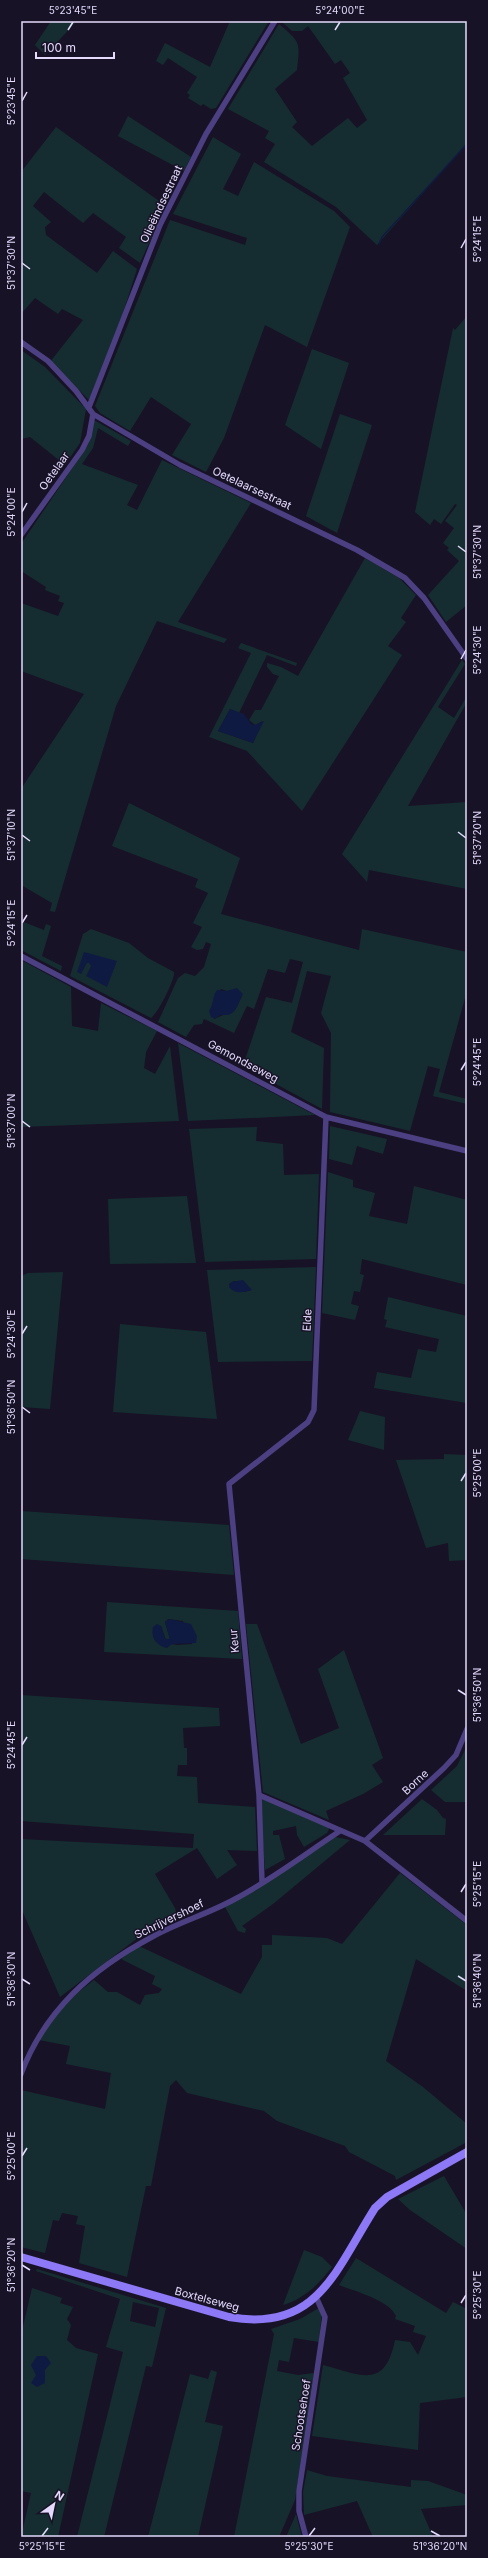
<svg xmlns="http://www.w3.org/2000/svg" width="488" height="2558" font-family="Inter,sans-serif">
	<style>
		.green { fill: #152d30; fill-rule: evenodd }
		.water { fill: #0f1a42 }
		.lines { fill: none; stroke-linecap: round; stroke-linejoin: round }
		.stream { stroke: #0f1a42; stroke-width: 1.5 }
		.street { stroke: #4c4082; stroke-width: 5.5 }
		.secondary { stroke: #8d78f5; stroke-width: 8 }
		.ticks { fill: none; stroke: #e3dafc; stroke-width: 1.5 }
		.labels { text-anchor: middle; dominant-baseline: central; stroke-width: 3; stroke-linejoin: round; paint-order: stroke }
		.street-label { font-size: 11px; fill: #e3dafc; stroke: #181227 }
		.neatline { fill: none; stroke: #e3dafc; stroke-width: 1.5 }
		.ticks-label { font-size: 10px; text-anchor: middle; fill: #e3dafc }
	</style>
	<rect width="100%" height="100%" fill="#181227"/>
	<path class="green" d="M 51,21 L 77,21 L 45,55 L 35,45 Z
		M 230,21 L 269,21 L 216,108 L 211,109 L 203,104 L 201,106 L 188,98 L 190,95 L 187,93 L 197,77 L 168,58 L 163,65 L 156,61 L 165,43 L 210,67 Z
		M 281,21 L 467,21 L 467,143 L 377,245 L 336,207 L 264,162 L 275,144 L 265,138 L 269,131 L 228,109 L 279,24 C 301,43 300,42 297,70 L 275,89 L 297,122 L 292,127 L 312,146 L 348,118 L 357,128 L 367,120 L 343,78 L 350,73 L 341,60 L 335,64 L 308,26 L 302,31 L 292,31 Z
		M 128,116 L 191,157 L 184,171 L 118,136 Z
		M 56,127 L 166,206 L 140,263 L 119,248 L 126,237 L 93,213 L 83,223 L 44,192 L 33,206 L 51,222 L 45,227 L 46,235 L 97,273 L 113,251 L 137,269 L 123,313 L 89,400 L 50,362 L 83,320 L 62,309 L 58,314 L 35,298 L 21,314 L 21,172 Z
		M 213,137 L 241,154 L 223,189 L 238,196 L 254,162 L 334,211 L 350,227 L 307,347 L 265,325 L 224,438 L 206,472 L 172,455 L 191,424 L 151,397 L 130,431 L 100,413 L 95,406 L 170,220 L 245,245 L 247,238 L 173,214 Z
		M 467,316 L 467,605 L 446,622 L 428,595 L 459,561 L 447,550 L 449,548 L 443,543 L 454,528 L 445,521 L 457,505 L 455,504 L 441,524 L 434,519 L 430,525 L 415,512 L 453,328 L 455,330 Z
		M 312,349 L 349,363 L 321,449 L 285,425 Z
		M 21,350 L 45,367 L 86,409 L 80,443 L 65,465 L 30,437 L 21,439 Z
		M 340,414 L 372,425 L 337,533 L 306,516 Z
		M 94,420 L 131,441 L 128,446 L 98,428 L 93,448 L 82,464 L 138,485 L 127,505 L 137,510 L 162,460 L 251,503 L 178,622 L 227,639 L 224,643 L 157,621 L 116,706 L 55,912 L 50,911 L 52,903 L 21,885 L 21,789 L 84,694 L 21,671 L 21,603 L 58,616 L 64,603 L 58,601 L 60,596 L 45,590 L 46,587 L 21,571 L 21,544 L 88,445 Z
		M 365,558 L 399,578 L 416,595 L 401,618 L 406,622 L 388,646 L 402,655 L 302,811 L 247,751 L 209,737 L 251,653 L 238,648 L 241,643 L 297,663 L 296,666 L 267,655 L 239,713 L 230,709 L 218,731 L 253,743 L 263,721 L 255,725 L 249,720 L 255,710 L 261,710 L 279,676 L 273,674 L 267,667 L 267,663 L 281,667 L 298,676 Z
		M 462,660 L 465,664 L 438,707 L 454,718 L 467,696 L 467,702 L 408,806 L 467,802 L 467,889 L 369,870 L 367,882 L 342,854 Z
		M 129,803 L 240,858 L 221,914 L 359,950 L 362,929 L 467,952 L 467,991 L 439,1092 L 467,1099 L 467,1104 L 433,1096 L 440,1069 L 428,1066 L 410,1131 L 330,1112 L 331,1033 L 321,1013 L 331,976 L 307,971 L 291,1032 L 324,1048 L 322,1109 L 243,1066 L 266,997 L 292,1003 L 303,962 L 290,959 L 285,973 L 268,969 L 254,1009 L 247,1006 L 234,1033 L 204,1019 L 202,1024 L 194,1025 L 186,1037 L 158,1022 L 178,978 L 185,973 L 195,976 L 204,967 L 211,944 L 206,942 L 203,949 L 197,950 L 191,947 L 202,927 L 193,923 L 208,893 L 195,887 L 198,879 L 112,846 ZM 221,989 L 242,996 L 235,1010 L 214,1019 L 214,997 Z
		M 21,921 L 44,930 L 46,924 L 51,926 L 42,956 L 62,966 L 61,971 L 21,950 Z
		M 91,929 L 129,943 L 148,958 L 174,972 C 175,980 158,1013 151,1018 L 70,976 L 83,934 Z
		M 21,960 L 71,987 L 72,1026 L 98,1031 L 101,1003 L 157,1031 L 146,1052 L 144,1068 L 155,1074 L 170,1046 L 179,1121 L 21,1127 Z
		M 178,1043 L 315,1115 L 188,1121 Z
		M 330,1126 L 387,1139 L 383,1154 L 357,1146 L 352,1165 L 329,1159 Z
		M 257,1127 L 256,1141 L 283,1144 L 284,1175 L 319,1174 L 316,1259 L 205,1262 L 189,1129 Z
		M 328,1172 L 353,1180 L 353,1187 L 375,1193 L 369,1216 L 407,1224 L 414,1186 L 467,1200 L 467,1285 L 362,1259 L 360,1274 L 364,1275 L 360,1292 L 354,1291 L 351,1304 L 359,1306 L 355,1320 L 322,1313 Z
		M 187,1196 L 196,1263 L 110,1264 L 108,1199 Z
		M 316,1267 L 312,1361 L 218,1362 L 207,1270 ZM 234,1281 L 243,1281 L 251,1290 L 245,1292 L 231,1289 L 229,1284 Z
		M 63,1272 L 50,1409 L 21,1407 L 21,1276 L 28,1273 Z
		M 388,1297 L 467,1316 L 467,1403 L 374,1388 L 377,1372 L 411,1378 L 418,1349 L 436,1352 L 439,1339 L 385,1327 L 387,1320 L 384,1319 Z
		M 120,1324 L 206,1332 L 217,1419 L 113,1412 Z
		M 360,1411 L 385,1417 L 384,1450 L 348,1440 Z
		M 444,1454 L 467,1455 L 467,1560 L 449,1561 L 448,1543 L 426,1548 L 396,1460 L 444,1459 Z
		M 21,1511 L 229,1525 L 234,1575 L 21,1559 Z
		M 107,1602 L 238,1611 L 242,1659 L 104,1652 ZM 168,1619 L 183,1621 L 192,1644 L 177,1645 L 155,1641 L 154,1637 L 161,1626 L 166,1640 L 170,1639 L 165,1622 Z
		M 246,1624 L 257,1624 L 301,1744 L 339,1728 L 318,1669 L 344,1650 L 383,1758 L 372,1765 L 383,1782 L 363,1794 L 326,1811 L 329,1820 L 263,1792 Z
		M 21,1695 L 219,1708 L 220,1726 L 183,1728 L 184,1748 L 187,1748 L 187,1765 L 178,1765 L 177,1776 L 197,1777 L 198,1803 L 255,1807 L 257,1851 L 227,1850 L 237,1865 L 217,1879 L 197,1848 L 155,1874 L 175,1908 L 178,1918 L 139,1937 L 60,1997 L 21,1908 L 21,1839 L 193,1848 L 194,1834 L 21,1821 Z
		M 467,1746 L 467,1802 L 445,1802 L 431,1790 L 457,1766 Z
		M 262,1799 L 330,1827 L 327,1833 L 304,1847 L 297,1835 L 296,1826 L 273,1831 L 273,1835 L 279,1835 L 285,1859 L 265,1870 L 260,1803 Z
		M 422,1799 L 437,1810 L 443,1818 L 446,1819 L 445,1835 L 383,1835 Z
		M 335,1837 L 350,1840 L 273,1904 L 242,1926 L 246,1929 L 245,1933 L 238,1931 L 225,1907 L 256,1890 Z
		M 400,1873 L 467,1925 L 467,1991 L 416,1959 L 386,2061 L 423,2087 L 467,2124 L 467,2142 L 396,2180 L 395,2176 L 349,2152 L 345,2146 L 277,2121 L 264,2111 L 187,2093 L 176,2080 L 170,2086 L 151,2186 L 146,2186 L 127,2277 L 79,2263 L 85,2226 L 76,2224 L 78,2216 L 62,2213 L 59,2221 L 53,2220 L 45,2253 L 21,2247 L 21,2090 L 105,2109 L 111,2073 L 66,2064 L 70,2046 L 39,2040 C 53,2016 72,1996 94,1980 L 108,1992 L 117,1992 L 140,2005 L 145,1995 L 159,1993 L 162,1989 L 152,1984 L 155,1976 L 121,1959 L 139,1946 L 241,1994 L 262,1957 L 262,1945 L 272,1945 L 272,1935 L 327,1938 L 342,1944 Z
		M 444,2176 L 467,2215 L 467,2249 L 410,2210 L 398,2199 Z
		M 304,2250 L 322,2257 L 332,2267 C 319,2284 304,2299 283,2305 Z
		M 356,2258 L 446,2313 L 453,2302 L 467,2309 L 467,2397 L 420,2403 L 418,2450 L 312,2436 L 323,2365 C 361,2375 385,2390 395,2340 L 410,2342 L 418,2355 L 426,2336 L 413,2332 L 415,2326 L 395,2319 L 396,2316 C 389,2300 354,2291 339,2285 Z
		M 37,2269 L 166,2308 L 152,2367 L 146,2366 L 104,2537 L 77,2537 L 123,2352 L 106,2347 L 120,2299 L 36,2271 ZM 133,2302 L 159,2308 L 155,2327 L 130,2321 Z
		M 32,2288 L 62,2298 L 60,2303 L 73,2307 L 67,2319 L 71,2325 L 67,2340 L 76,2348 L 98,2354 L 58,2537 L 21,2537 L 31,2493 L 21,2491 L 21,2335 Z
		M 319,2308 L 322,2310 L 319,2342 L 294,2338 L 289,2362 L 279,2360 L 277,2371 L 298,2375 L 314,2373 L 295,2500 L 279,2537 L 234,2537 L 274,2334 L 271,2329 L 300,2319 Z
		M 211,2370 L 217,2372 L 205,2422 L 223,2426 L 198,2537 L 148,2537 L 190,2374 L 208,2379 Z
		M 307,2470 L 327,2476 L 411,2487 L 411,2480 L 428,2481 L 467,2495 L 467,2505 L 421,2509 L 433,2537 L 373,2537 L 357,2501 L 304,2515 L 303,2492 Z
		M 296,2514 L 302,2537 L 286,2537 Z"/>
	<path class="water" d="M 230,709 L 244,714 L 251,724 L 255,725 L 264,721 L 253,743 L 218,731 Z
		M 84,952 L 117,961 L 107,987 L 86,976 L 91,966 L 89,963 L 87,963 L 81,974 L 77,972 Z
		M 237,988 L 243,994 C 239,1000 237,1014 227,1015 C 221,1015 220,1014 215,1019 L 211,1017 L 209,1011 C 214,1003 212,997 217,990 L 226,991 Z
		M 243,1280 L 252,1290 C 243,1292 236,1295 229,1287 L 231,1282 Z
		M 170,1619 L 191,1624 L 197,1636 L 196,1643 L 172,1644 L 167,1648 C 157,1646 150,1637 153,1627 L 157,1624 L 161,1626 L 165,1638 L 170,1640 L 165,1622 Z
		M 37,2356 L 46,2356 L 51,2363 L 45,2370 L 45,2383 L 37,2387 L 31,2383 L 36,2375 L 31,2365 Z"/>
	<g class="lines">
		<path class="stream" d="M 379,244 L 382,237 L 467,144"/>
		<path class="street" d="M 21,342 L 48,361 L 76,391 L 93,414 L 180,465 L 357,550 L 405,578 L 424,598 L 467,659
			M 89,407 L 160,225 L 206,134 L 275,21
			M 21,535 L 82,450 L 89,436 L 93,414
			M 21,956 L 326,1117 L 467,1151
			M 259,1795 L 365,1841 L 467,1921
			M 365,1841 L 444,1768 L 456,1755 L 467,1729
			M 262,1882 L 259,1795 L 229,1484 L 308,1422 L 314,1410 L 326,1117
			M 21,2074 C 45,2010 92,1969 152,1937 C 179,1922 208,1914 235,1899 C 271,1880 305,1854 340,1831
			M 306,2537 L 299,2511 L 299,2491 L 325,2317 L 316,2297"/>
		<path class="secondary" d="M 21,2257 L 229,2317 C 318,2333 336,2269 375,2208 L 387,2197 L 467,2152"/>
	</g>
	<path class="ticks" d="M 68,30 L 73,22M 335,30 L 340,22M 22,101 L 27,92M 461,248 L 466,239M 22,263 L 30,269M 22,512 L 27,503M 458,546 L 466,552M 461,659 L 466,650M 458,832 L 466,838M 22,835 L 30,841M 22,923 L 27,915M 461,1070 L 466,1062M 22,1121 L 30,1127M 22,1334 L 27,1326M 22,1407 L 30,1413M 461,1481 L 466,1473M 458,1690 L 466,1695M 22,1745 L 27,1737M 461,1892 L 466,1884M 458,1976 L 466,1981M 22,1979 L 30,1984M 22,2156 L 27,2148M 22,2265 L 30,2270M 461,2303 L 466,2295M 431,2531 L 440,2536M 42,2536 L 48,2528M 309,2536 L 315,2528"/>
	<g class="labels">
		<g class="street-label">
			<text transform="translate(161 204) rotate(-65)">Olieëindsestraat</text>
			<text transform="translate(54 471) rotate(-55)">Oetelaar</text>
			<text transform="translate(252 488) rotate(25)">Oetelaarsestraat</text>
			<text transform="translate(243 1061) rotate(28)">Gemondseweg</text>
			<text transform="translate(307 1320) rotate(-87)">Elde</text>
			<text transform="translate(234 1641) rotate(-95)">Keur</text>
			<text transform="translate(415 1782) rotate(-43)">Borne</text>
			<text transform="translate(169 1919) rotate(-26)">Schrijvershoef</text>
			<text transform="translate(207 2299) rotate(15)">Boxtelseweg</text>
			<text transform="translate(301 2415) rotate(-81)">Schootsehoef</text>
		</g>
	</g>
	<rect width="488" height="2558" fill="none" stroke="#181227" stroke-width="44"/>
	<g transform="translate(54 2504) rotate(33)" stroke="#181227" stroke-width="3" paint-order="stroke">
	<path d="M0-3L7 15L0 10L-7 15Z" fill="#e3dafc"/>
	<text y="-6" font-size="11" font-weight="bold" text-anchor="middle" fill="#e3dafc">N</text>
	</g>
	<path d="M36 52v6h78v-6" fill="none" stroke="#e3dafc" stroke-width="2"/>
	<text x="42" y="52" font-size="12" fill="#e3dafc" stroke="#181227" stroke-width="3" paint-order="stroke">100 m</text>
	<rect x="22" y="22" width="444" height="2514" class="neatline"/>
	<g class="ticks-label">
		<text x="73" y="14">5°23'45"E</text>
		<text x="340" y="14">5°24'00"E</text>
		<text transform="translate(11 101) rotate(-90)" y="4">5°23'45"E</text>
		<text transform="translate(477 239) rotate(-90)" y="4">5°24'15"E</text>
		<text transform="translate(11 263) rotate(-90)" y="4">51°37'30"N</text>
		<text transform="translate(11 512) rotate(-90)" y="4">5°24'00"E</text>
		<text transform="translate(477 552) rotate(-90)" y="4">51°37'30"N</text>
		<text transform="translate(477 650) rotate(-90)" y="4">5°24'30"E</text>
		<text transform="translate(11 835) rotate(-90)" y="4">51°37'10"N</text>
		<text transform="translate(477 838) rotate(-90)" y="4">51°37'20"N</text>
		<text transform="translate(11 923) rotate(-90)" y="4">5°24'15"E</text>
		<text transform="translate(477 1062) rotate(-90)" y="4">5°24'45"E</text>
		<text transform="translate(11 1121) rotate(-90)" y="4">51°37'00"N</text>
		<text transform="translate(11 1334) rotate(-90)" y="4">5°24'30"E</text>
		<text transform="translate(11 1407) rotate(-90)" y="4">51°36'50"N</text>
		<text transform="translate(477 1473) rotate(-90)" y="4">5°25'00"E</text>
		<text transform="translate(477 1695) rotate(-90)" y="4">51°36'50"N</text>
		<text transform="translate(11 1745) rotate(-90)" y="4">5°24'45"E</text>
		<text transform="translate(477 1884) rotate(-90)" y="4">5°25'15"E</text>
		<text transform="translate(11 1979) rotate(-90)" y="4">51°36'30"N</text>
		<text transform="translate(477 1981) rotate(-90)" y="4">51°36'40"N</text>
		<text transform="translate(11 2156) rotate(-90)" y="4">5°25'00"E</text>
		<text transform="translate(11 2265) rotate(-90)" y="4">51°36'20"N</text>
		<text transform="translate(477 2295) rotate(-90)" y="4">5°25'30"E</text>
		<text x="42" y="2550">5°25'15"E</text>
		<text x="309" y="2550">5°25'30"E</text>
		<text x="440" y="2550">51°36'20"N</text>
	</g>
</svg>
